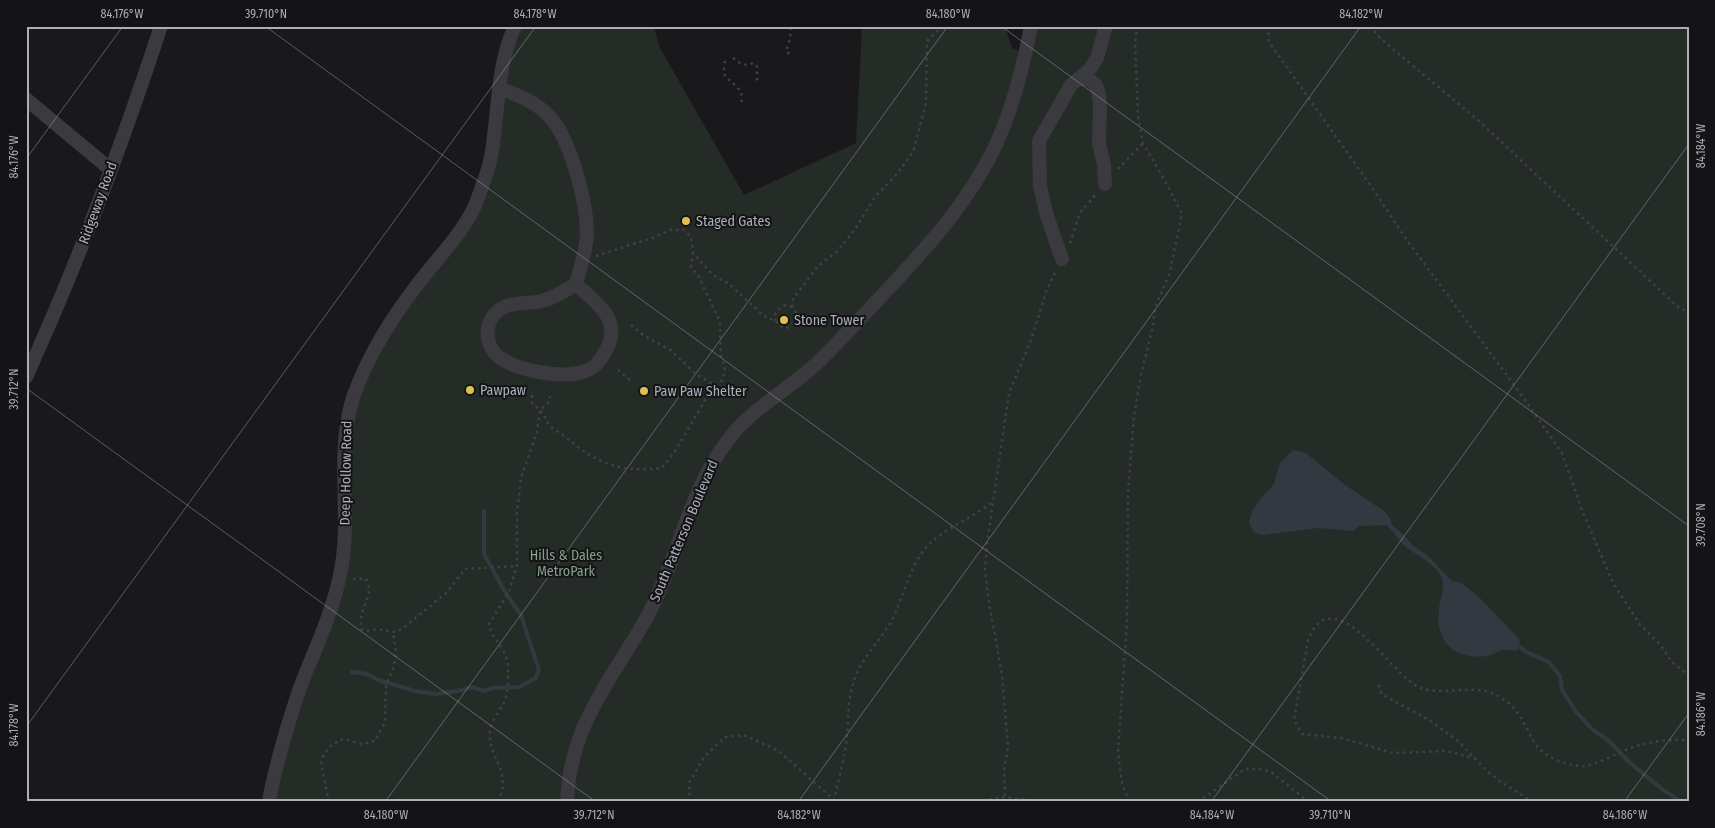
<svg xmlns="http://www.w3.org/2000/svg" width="1715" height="828" font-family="'Fira Sans Condensed',sans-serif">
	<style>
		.green { fill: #252c27 }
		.water { fill: #343941 }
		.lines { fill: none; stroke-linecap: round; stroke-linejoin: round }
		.stream { stroke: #343941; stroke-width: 4 }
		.path { stroke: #404145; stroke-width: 2.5; stroke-dasharray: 2.5 4; stroke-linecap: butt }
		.minor { stroke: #3a3a3f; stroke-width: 14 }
		.ticks { fill: none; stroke: #acaeb8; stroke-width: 1; stroke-opacity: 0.45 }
		.poi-dot { fill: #dcc24f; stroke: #141315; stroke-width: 2 }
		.labels { text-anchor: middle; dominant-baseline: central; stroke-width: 4; stroke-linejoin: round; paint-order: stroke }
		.street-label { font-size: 14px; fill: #acaeb8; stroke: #141315 }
		.poi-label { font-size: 14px; fill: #acaeb8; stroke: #141315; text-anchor: start }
		.park-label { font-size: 14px; fill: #86a18c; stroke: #141315 }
		.neatline { fill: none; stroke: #acaeb8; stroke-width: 2 }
		.ticks-label { font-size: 12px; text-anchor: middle; fill: #acaeb8 }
	</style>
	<rect width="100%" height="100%" fill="#19181a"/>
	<path class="green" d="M 515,26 L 654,26 L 659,46 L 744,195 L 856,143 L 862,26 L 1005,26 L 1012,48 L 1025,53 L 1031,26 L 1689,26 L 1689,802 L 269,802 L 334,601 L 343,468 L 357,384 L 476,204 Z"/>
	<path class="water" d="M 1293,450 L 1306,453 L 1345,485 L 1384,511 L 1390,518 L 1392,525 L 1404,535 L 1413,546 L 1427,555 L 1452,581 L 1460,582 L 1481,599 L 1520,640 L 1517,651 C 1513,651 1506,649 1502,650 C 1497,651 1493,655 1488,656 C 1454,660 1435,642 1439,609 C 1440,600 1445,586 1442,578 C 1435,564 1419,556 1407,548 C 1399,542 1394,531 1386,525 L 1359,526 L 1353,531 L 1318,528 L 1263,535 L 1254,532 L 1249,523 L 1252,511 L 1260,499 L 1274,484 L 1278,469 L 1281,462 Z"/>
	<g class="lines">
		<path class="stream" d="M 1514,643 L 1528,653 L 1549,662 L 1560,676 L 1562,690 L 1577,713 L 1593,730 L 1609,741 L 1629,762 L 1663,790 L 1682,802
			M 352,672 L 367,674 L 378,680 L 415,691 L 435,694 L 458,691 L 473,687 L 483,691 L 493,688 L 519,687 L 536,678 L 539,670 L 521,615 L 505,592 L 484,554 L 484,511"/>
		<path class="path" d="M 1268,26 L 1269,42 L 1373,189 L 1406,239 L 1520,393 L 1562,453 L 1582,510 L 1613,583 L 1641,626 L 1660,644 L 1671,661 L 1689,676
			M 1370,26 L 1381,39 L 1479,121 L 1680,309 L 1689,311
			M 789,54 L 786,51 L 790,39 L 791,26
			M 733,58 C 739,63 745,67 753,63 L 757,66 L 757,79 L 758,81
			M 725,61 C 725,64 723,70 724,73 C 727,84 746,85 741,104
			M 1118,169 L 1143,143
			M 1070,243 L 1080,213 L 1096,194
			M 596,256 L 652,238 L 670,230 L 684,230 L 691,237 L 693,253
			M 776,321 L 774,316 L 779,309 L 785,305 L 793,307
			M 631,325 L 643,335 L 670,350 L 696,374 L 714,385 L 723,380 L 725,368 L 721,355 L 720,322 L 699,277 L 691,267 L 693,253 L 713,275 L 729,284 L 764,316 L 776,321 L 779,325 L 784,328 L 790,327 L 796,319 L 796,313 L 793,307 L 793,299 L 818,266 L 837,252 L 855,229 L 875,197 L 896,175 L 913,152 L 926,103 L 927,41 L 943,26
			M 618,370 L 633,383
			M 532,395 C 530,404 534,405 540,410 C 545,414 546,422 550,426 C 554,430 559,432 563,435 C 595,463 620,473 662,468 L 674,453 L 714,385
			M 353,579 L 366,579 L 370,590 C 366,604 359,614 361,629 L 367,631 L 378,629 L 393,632 L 402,629 L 446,593 L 465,569 L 517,566
			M 1379,685 L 1381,694 L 1429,720 L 1457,740 L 1488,772 L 1504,784 L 1533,802
			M 1476,759 L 1447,751 L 1393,753 L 1341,738 L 1302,734 L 1294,720 L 1308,640 C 1332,578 1388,669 1415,685 C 1440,700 1474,680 1500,697 C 1506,701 1513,706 1517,712 C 1525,722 1529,735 1536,745 C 1546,758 1567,766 1583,766 C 1595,766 1623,750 1636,746 C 1653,741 1672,739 1689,740
			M 834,801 C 837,784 842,768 845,752 C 850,726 845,699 857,673 C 866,652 883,638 894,616 C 903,596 910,568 924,550 C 942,528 971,520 992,502
			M 329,802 L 321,764 L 324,754 L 331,745 L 343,739 L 362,744 L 375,741 L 385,722 L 386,685 L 394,666 L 396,652 L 393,632
			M 498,802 C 513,770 488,760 490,731 C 491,720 501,710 505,700 C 508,693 509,669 507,661 C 504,646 491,638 489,624 L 509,592 L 517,566 L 517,512 L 521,478 L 537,431 L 540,410 L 548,403 L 550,396
			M 690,802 L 689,783 L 704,757 L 725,737 L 744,735 L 779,751 L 835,801
			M 970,802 L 1005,797 L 1044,802
			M 1003,802 L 1005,797 L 1004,770 L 1008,747 L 1002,675 L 988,596 L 985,569 L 987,544 L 1009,393 L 1030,343 L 1047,289 L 1056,271
			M 1129,802 L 1122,783 L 1118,753 L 1127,620 L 1128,493 L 1134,415 L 1141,375 L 1153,326 L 1155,307 L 1169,275 L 1182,214 L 1165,181 L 1143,143 L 1138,116 L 1135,43 L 1137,26
			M 1198,802 L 1245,769 L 1261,769 L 1271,772 L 1305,799 L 1311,802"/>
		<path class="minor" d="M 1079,79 L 1088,79 L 1095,84 L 1098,90 L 1100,103 L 1099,143 L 1104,165 L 1105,184
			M 499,88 C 517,95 535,101 549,116 C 571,139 587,203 587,235 C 586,251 580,269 576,284 C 597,304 624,320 605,352 C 601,358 597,366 590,369 C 568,381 518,371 499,357 C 493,353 489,345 488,338 C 486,328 490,318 498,311 C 509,301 528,304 542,301 C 554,298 565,291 576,284
			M 26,99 L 110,169
			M 1062,259 L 1047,216 L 1040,186 L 1039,141 L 1071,85 L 1090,69 L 1097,58 L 1106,26
			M 26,377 C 78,263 122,145 161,26
			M 269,802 C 273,775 281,750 288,725 C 294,706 299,688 307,670 C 320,638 333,609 340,575 C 354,511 331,444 359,382 C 373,348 394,315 417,285 C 437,258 464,233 477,201 C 482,186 488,172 491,157 C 499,113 496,67 515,26
			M 567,802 C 570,724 611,681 647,617 C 678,560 688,492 728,440 C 751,409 788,390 816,364 C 836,345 855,324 874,304 C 923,252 973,200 1001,133 C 1015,99 1024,63 1031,26"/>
	</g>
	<path class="ticks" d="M 265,26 L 1332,802M 1001,26 L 1689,526M 26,159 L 123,26M 26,388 L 596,802M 26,727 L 536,26M 385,802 L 948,26M 798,802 L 1361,26M 1211,802 L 1689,144M 1624,802 L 1689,713"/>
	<g class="poi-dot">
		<circle cx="686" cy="221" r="5"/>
		<circle cx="784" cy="320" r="5"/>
		<circle cx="470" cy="390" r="5"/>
		<circle cx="644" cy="391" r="5"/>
	</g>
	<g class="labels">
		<g class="street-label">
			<text transform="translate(98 203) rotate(-70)">Ridgeway Road</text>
			<text transform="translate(346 473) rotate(-89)">Deep Hollow Road</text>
			<text transform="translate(684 531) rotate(-67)">South Patterson Boulevard</text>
		</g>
		<g class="poi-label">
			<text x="696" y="221">Staged Gates</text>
			<text x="794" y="320">Stone Tower</text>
			<text x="480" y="390">Pawpaw</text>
			<text x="654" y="391">Paw Paw Shelter</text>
		</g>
		<g class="park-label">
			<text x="566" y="555">Hills &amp; Dales<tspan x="566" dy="16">MetroPark</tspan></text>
		</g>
	</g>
	<rect width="1715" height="828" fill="none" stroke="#141315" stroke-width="55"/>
	<rect x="28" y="28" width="1660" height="772" class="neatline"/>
	<g class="ticks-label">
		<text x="122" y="18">84.176°W</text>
		<text x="266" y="18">39.710°N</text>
		<text x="535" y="18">84.178°W</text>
		<text x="948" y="18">84.180°W</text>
		<text x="1361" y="18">84.182°W</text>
		<text transform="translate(1701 146) rotate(-90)" y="4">84.184°W</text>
		<text transform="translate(14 157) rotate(-90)" y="4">84.176°W</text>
		<text transform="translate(14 389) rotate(-90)" y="4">39.712°N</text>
		<text transform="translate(1701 525) rotate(-90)" y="4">39.708°N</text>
		<text transform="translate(1701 714) rotate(-90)" y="4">84.186°W</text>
		<text transform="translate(14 725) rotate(-90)" y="4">84.178°W</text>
		<text x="386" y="819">84.180°W</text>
		<text x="594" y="819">39.712°N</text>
		<text x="799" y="819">84.182°W</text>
		<text x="1212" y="819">84.184°W</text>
		<text x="1330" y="819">39.710°N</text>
		<text x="1625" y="819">84.186°W</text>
	</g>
</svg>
